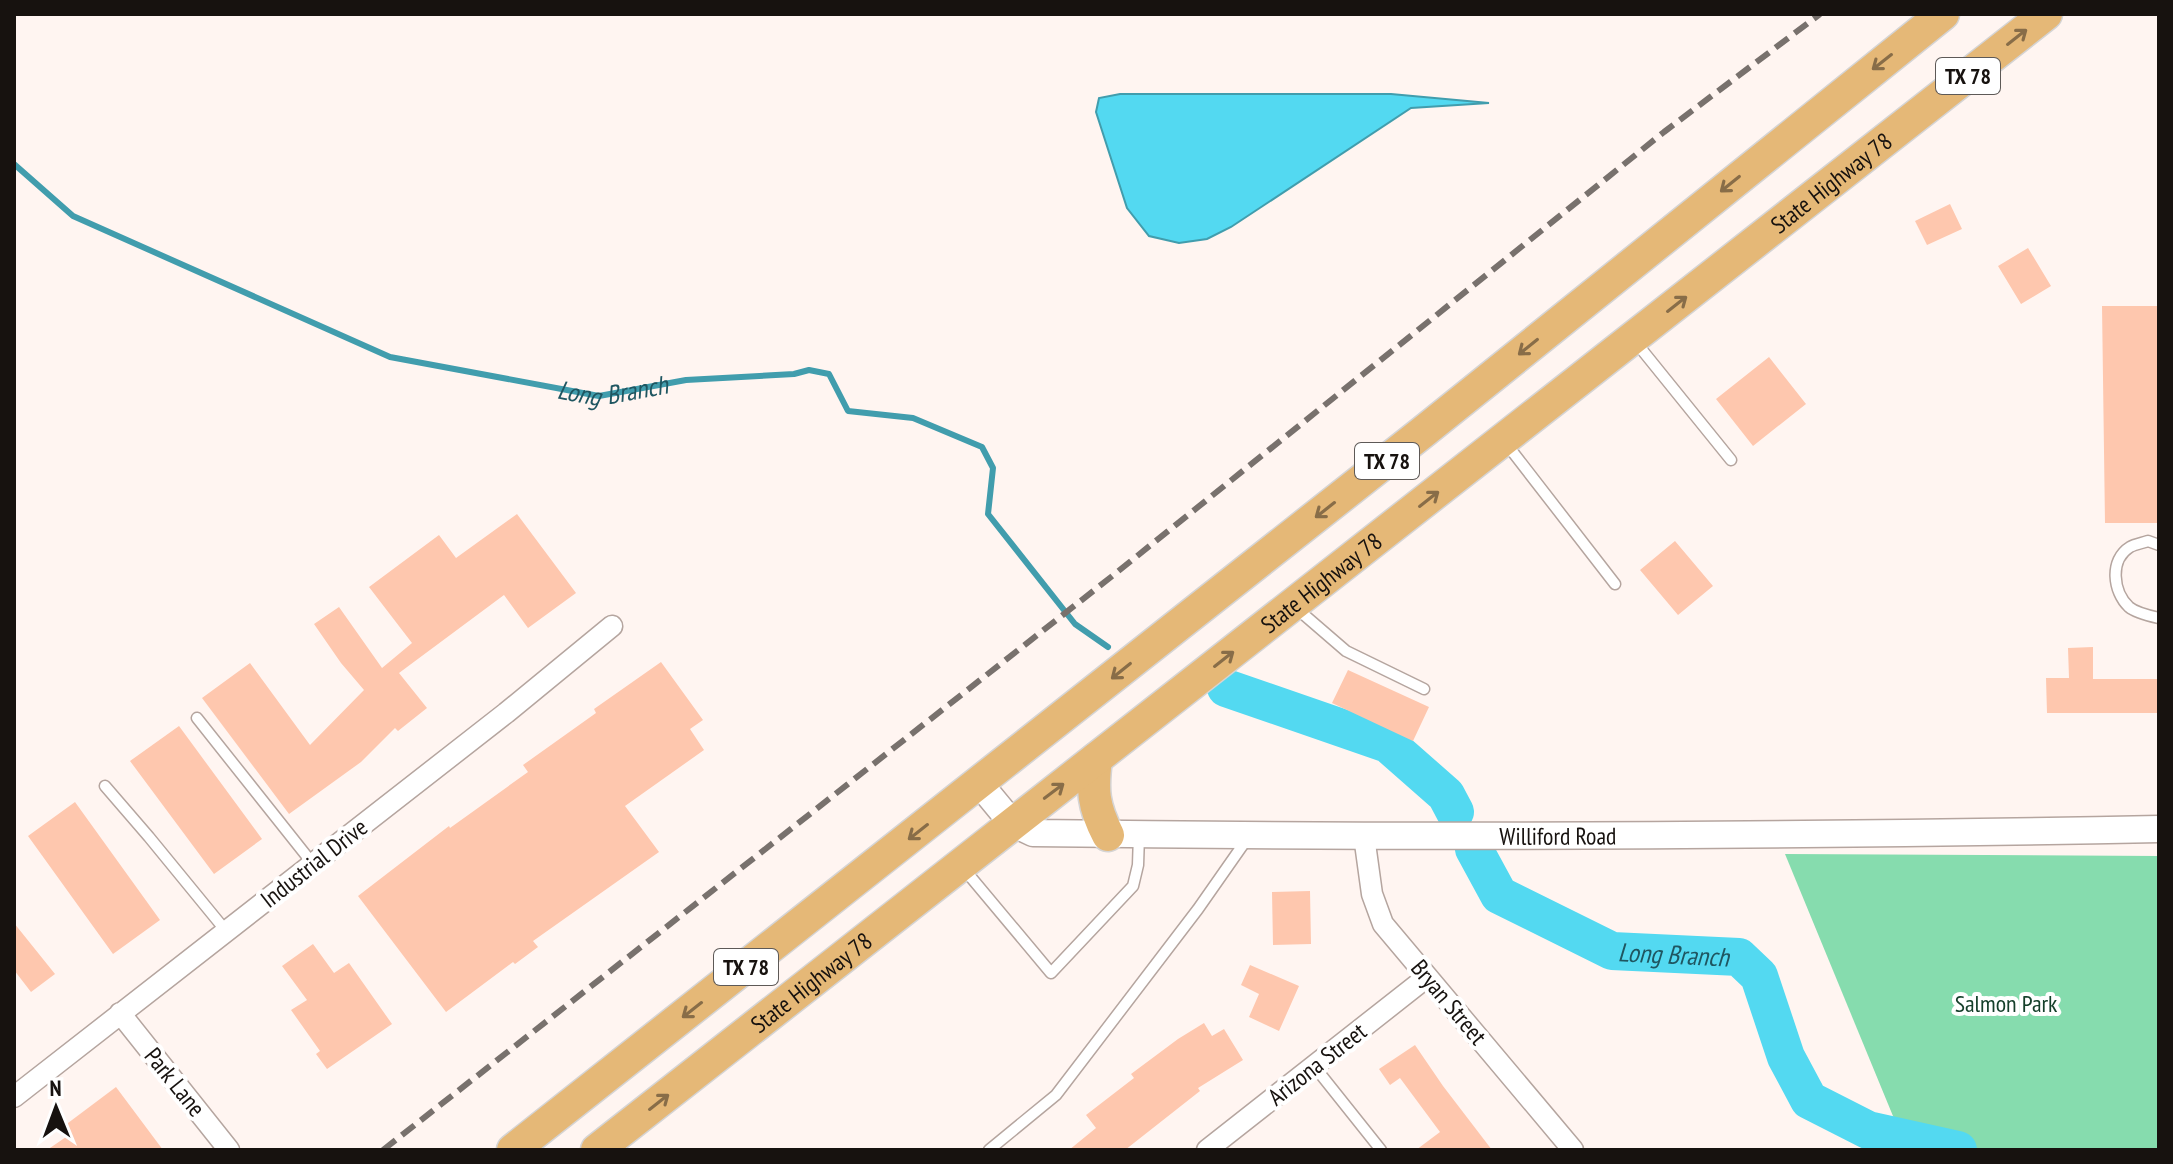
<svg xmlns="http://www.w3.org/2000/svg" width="2173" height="1164" font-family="'PT Sans Narrow',sans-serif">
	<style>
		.green { fill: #86dcae }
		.water { fill: #53d9f1; stroke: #419dad; stroke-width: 2 }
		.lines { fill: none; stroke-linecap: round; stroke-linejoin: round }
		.stream { stroke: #419dad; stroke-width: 6 }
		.river { stroke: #53d9f1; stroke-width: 38 }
		.building { fill: #fec7ae }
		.service-casing { stroke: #b5a59f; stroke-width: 13 }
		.minor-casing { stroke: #b5a59f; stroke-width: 23 }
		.tertiary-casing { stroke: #b5a59f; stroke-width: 29 }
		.primary-casing { stroke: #d5d4d4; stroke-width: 35 }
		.service { stroke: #fff; stroke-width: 10 }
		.minor { stroke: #fff; stroke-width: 20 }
		.tertiary { stroke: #fff; stroke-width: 26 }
		.primary { stroke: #e5b877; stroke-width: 32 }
		.rail { stroke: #78716d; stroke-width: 6; stroke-dasharray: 16 8; stroke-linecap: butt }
		.oneway { stroke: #886d48 }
		.labels { text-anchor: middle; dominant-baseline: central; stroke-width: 8; stroke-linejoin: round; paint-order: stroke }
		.shield { fill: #fff; stroke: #5d5957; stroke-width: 2 }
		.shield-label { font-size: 22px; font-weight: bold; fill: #17120f }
		.street-label { font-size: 24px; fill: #17120f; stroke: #fff }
		.park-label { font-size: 24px; fill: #15402b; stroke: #fff }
		.water-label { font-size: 26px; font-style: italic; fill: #1f5661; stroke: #fff }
	</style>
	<rect width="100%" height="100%" fill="#fff5f1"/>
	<path class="green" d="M 1785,854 L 2159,856 L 2159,1150 L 1907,1150 Z"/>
	<path class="water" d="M 1120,94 L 1391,94 L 1489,103 L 1411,108 L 1231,227 L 1207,239 L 1179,243 L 1149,236 L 1127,208 L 1096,112 L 1099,98 Z"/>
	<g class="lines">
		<path class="stream" id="s1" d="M 14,164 L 73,216 L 390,357 L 599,396 L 686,380 L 794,374 L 809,370 L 829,374 L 848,411 L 913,418 L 982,447 L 993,468 L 988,514 L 1075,624 L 1108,647"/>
		<g class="river">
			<path d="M 1226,688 L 1388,744 L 1446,795 L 1455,812"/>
			<path id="s2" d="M 1474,849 L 1499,895 L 1612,951 L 1739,957 L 1759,976 L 1786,1057 L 1809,1100 L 1868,1130 L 1958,1150"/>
		</g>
	</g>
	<path class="building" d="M 1950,204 L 1962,229 L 1927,245 L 1915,221 Z
		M 2028,248 L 2051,286 L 2021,304 L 1998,266 Z
		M 2102,306 L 2159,306 L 2159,523 L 2105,523 Z
		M 1769,357 L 1806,404 L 1753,446 L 1716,399 Z
		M 517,514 L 576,593 L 528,628 L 504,595 L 399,673 L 427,708 L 398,731 L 395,728 L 361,762 L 289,814 L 202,698 L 250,663 L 310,745 L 364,690 L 341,663 L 314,624 L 339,607 L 382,668 L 412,643 L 369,587 L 439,535 L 456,558 Z
		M 1675,541 L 1713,586 L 1678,615 L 1640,570 Z
		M 2093,647 L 2093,679 L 2159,679 L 2159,713 L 2047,713 L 2046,678 L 2069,678 L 2068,648 Z
		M 661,662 L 703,720 L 690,729 L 704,750 L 625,806 L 659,852 L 533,941 L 538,947 L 515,964 L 513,962 L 446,1012 L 358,896 L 449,826 L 450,828 L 528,772 L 523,765 L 596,713 L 594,709 Z
		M 1348,670 L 1429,707 L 1413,741 L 1332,703 Z
		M 179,726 L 262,839 L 214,874 L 130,761 Z
		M 75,802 L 160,920 L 113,954 L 28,836 Z
		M 1310,891 L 1311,944 L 1273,945 L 1272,892 Z
		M 14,923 L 55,974 L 31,992 L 14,970 Z
		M 313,944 L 334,973 L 349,963 L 392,1024 L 327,1069 L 316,1054 L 320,1051 L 291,1010 L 307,1000 L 282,966 Z
		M 1250,965 L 1299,986 L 1279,1031 L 1249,1017 L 1259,994 L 1241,985 Z
		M 1204,1023 L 1212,1036 L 1224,1029 L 1243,1060 L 1198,1088 L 1200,1091 L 1125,1150 L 1069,1150 L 1096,1128 L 1086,1115 L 1134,1078 L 1131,1074 L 1178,1039 Z
		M 1415,1045 L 1443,1086 L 1492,1150 L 1416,1150 L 1440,1132 L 1400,1078 L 1390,1085 L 1379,1069 Z
		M 116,1087 L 163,1150 L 47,1150 L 66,1137 L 60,1129 Z"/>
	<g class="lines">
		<defs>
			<path id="service" d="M 1634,340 L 1731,460
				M 1505,442 L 1615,584
				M 2159,545 L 2148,541 C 2143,543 2135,544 2130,547 C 2109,560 2113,592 2129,607 C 2136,613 2150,616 2159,618
				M 1295,607 L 1346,651 L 1424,689
				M 197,718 L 313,864
				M 105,786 L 149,837 L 226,931
				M 964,869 L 1051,973 L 1133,886 L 1138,865 L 1139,835
				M 1314,1066 L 1381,1150
				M 989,1150 L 1056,1095 L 1198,909 L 1247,839"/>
			<path id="minor" d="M 1364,836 L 1372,894 L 1383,924 L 1573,1150
				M 120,1013 L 229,1150
				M 14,1097 L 506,713 L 612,626
				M 1207,1150 L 1427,977"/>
			<g id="tertiary">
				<path id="s3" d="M 979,783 L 1012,823 L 1033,833 C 1408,838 1784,836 2159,829"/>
			</g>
			<g id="primary">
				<path d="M 1096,759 C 1092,790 1093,806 1108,835"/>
				<path d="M 513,1150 L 1423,432 L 1943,14"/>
				<path id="s4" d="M 597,1150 L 2046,14"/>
			</g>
		</defs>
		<use href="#service" class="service-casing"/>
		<use href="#minor" class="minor-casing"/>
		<use href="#tertiary" class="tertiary-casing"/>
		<use href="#primary" class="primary-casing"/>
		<use href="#service" class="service"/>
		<use href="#minor" class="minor"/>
		<use href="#tertiary" class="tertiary"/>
		<use href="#primary" class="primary"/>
		<path class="rail" d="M 383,1150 L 1111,577 L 1664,132 L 1820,14"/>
	</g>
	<defs><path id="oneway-shaft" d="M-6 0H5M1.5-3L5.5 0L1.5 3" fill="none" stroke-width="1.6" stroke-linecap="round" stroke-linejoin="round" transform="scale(2)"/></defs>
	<g class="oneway">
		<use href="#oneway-shaft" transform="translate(2017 37) rotate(-38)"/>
		<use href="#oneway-shaft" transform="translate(1882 62) rotate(142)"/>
		<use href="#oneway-shaft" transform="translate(1730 184) rotate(141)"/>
		<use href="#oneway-shaft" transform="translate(1677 304) rotate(-38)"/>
		<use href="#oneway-shaft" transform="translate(1528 347) rotate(141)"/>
		<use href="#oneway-shaft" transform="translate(1429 499) rotate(-38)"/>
		<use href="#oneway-shaft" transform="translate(1325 510) rotate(142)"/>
		<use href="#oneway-shaft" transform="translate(1224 659) rotate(-38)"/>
		<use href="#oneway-shaft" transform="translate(1121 671) rotate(141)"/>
		<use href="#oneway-shaft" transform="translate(1054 791) rotate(-37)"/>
		<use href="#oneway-shaft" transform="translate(918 832) rotate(142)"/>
		<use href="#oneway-shaft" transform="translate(692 1010) rotate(142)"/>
		<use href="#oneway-shaft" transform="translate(659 1102) rotate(-38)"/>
	</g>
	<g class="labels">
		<g class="shield">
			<rect x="1936" y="58" width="64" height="36" rx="6"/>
			<rect x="1355" y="443" width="64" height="36" rx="6"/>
			<rect x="714" y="949" width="64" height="36" rx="6"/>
		</g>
		<g class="shield-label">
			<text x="1968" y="76">TX 78</text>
			<text x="1387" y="461">TX 78</text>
			<text x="746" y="967">TX 78</text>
		</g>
		<g class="street-label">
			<text stroke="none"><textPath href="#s4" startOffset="1568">State Highway 78</textPath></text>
			<text stroke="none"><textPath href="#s4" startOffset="920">State Highway 78</textPath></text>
			<text stroke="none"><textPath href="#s3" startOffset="600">Williford Road</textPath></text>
			<text transform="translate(314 863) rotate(-38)">Industrial Drive</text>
			<text stroke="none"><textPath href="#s4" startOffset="272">State Highway 78</textPath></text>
			<text transform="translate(1449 1002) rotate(50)">Bryan Street</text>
			<text transform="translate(1317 1064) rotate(-38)">Arizona Street</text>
			<text transform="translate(175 1082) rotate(51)">Park Lane</text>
		</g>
		<g class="park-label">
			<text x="2006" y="1003">Salmon Park</text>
		</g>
		<g class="water-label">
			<text stroke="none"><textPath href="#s1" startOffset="652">Long Branch</textPath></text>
			<text stroke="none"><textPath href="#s2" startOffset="240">Long Branch</textPath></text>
		</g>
	</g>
	<rect width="2173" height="1164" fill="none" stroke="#17120f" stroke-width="32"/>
	<g transform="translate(56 1108) rotate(359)" stroke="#ffffff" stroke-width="6" paint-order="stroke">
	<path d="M0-6L14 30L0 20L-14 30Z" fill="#17120f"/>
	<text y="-12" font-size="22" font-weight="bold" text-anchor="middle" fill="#17120f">N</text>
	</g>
</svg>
